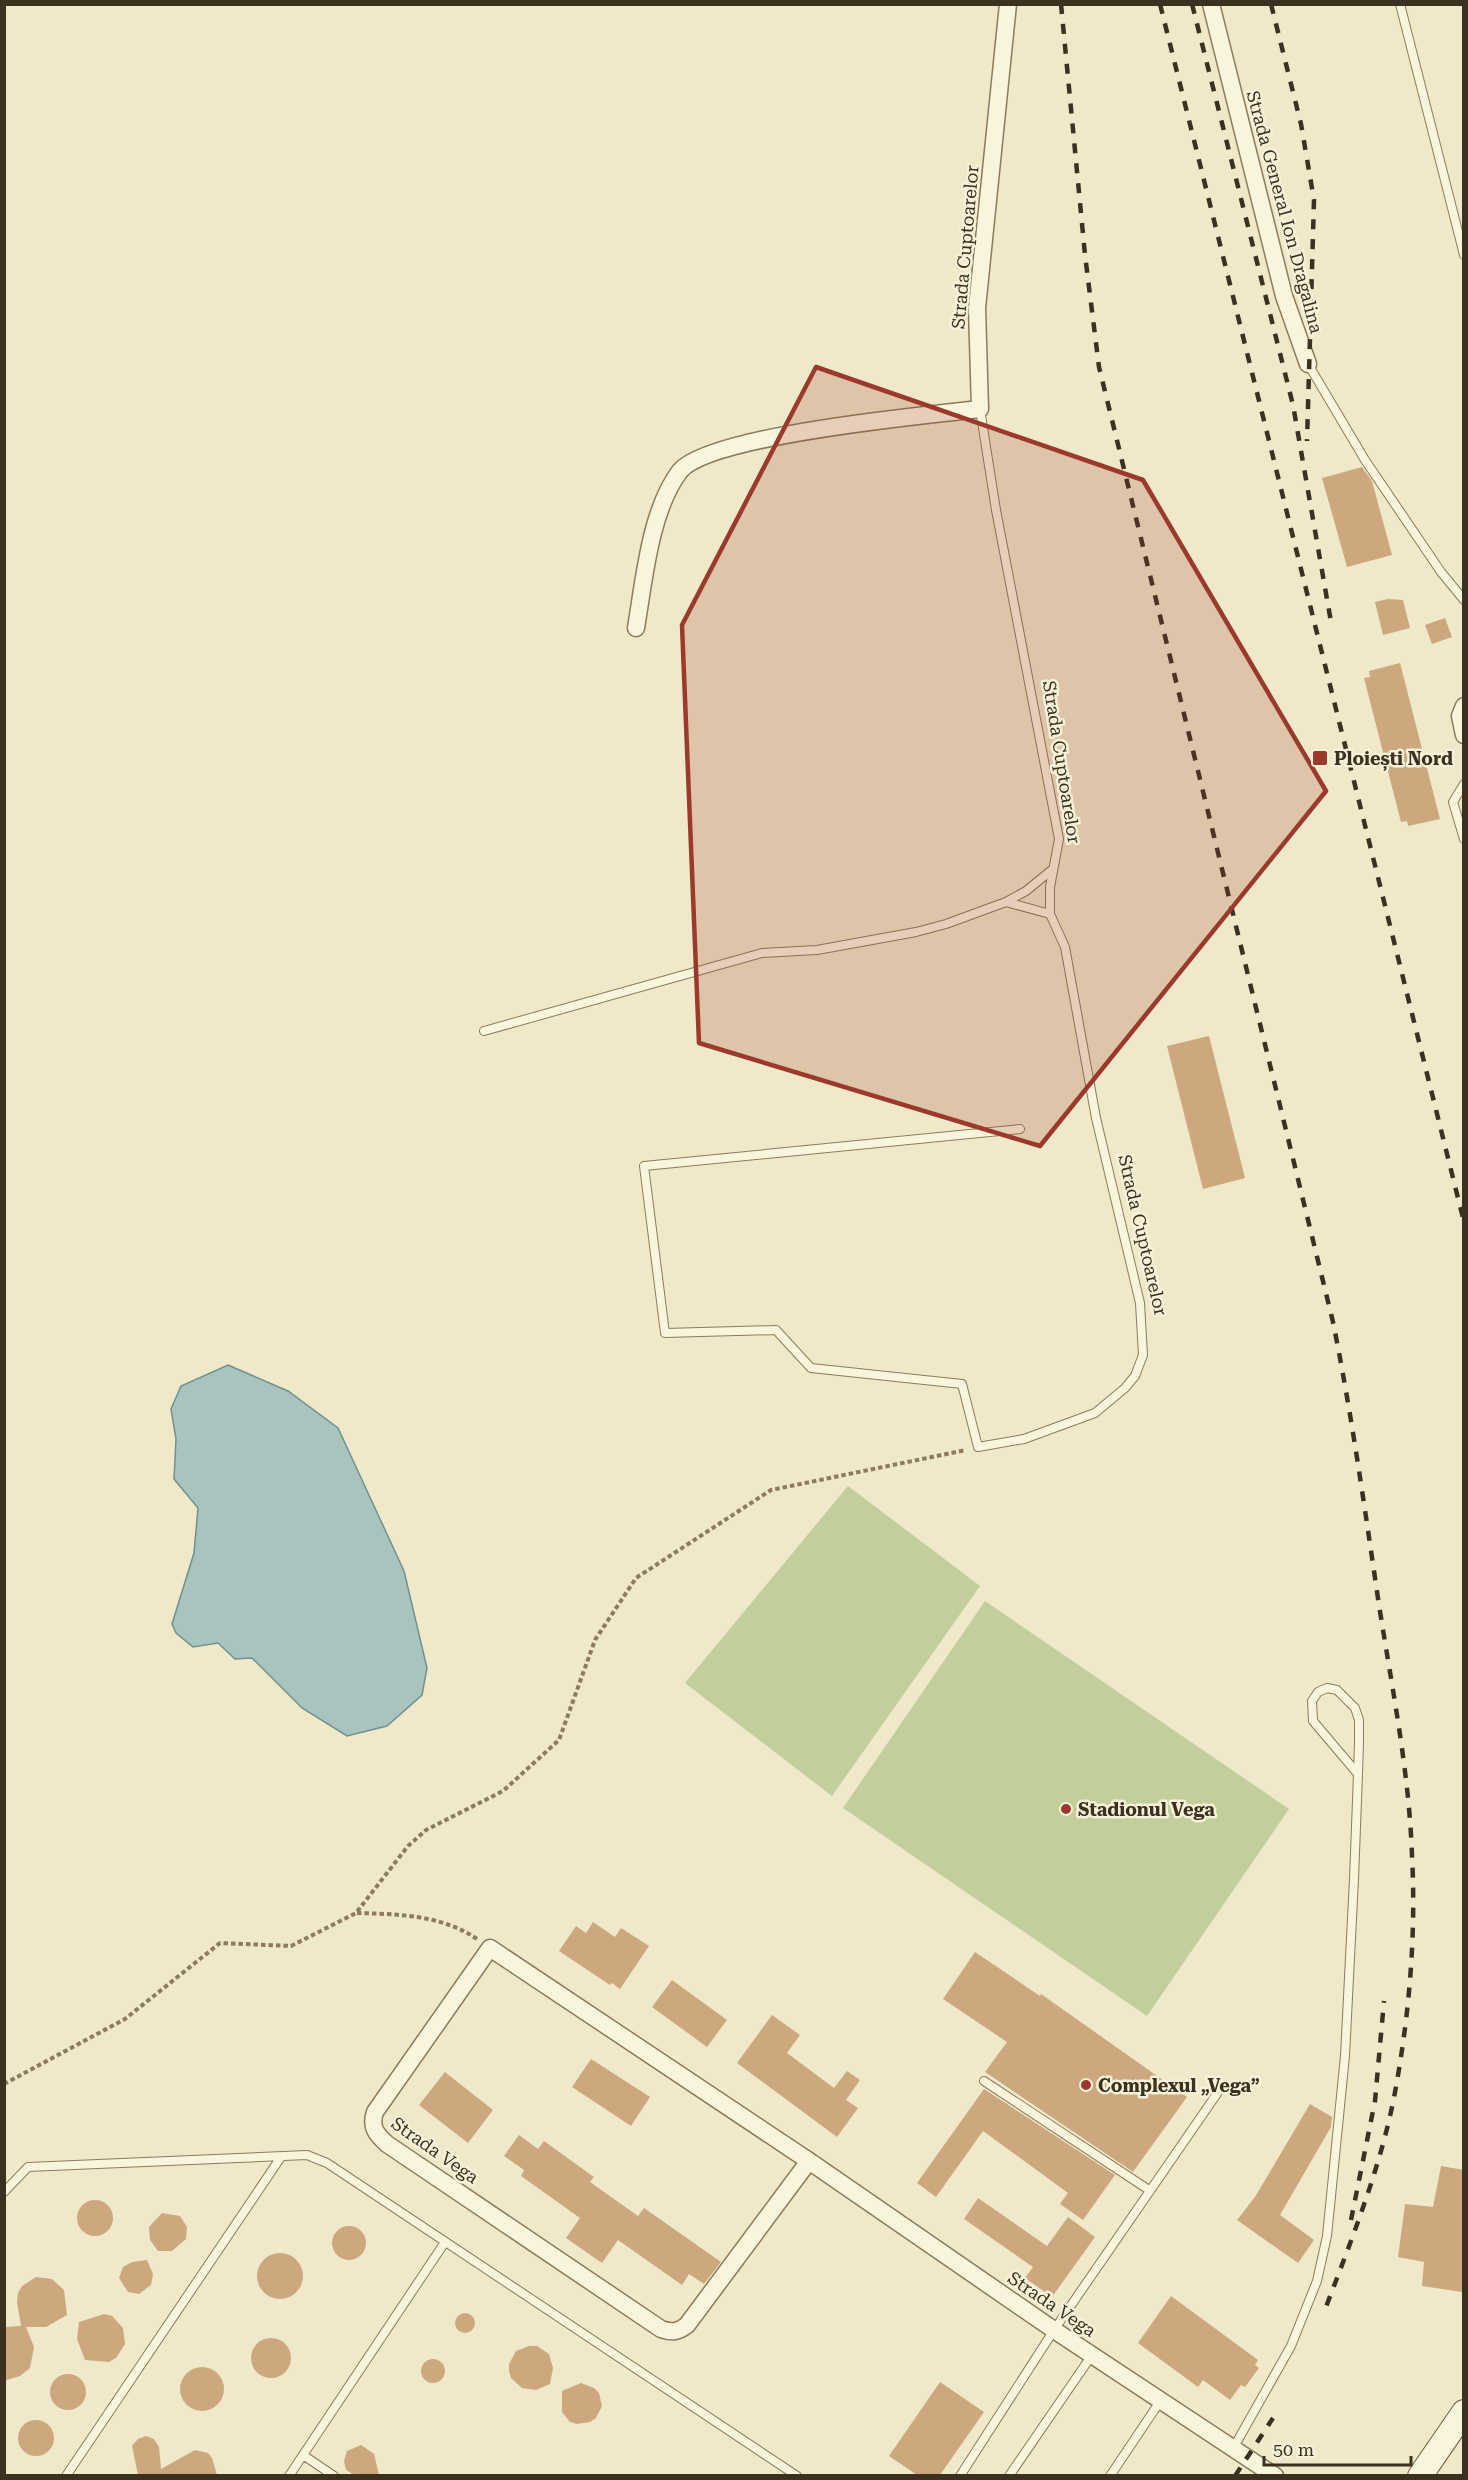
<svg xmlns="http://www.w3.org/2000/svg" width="1468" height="2480" font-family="'Roboto Serif',serif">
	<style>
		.green { fill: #c2ce9c }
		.water { fill: #a9c3bf; stroke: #70928d; stroke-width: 1.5 }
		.building { fill: #cda87f }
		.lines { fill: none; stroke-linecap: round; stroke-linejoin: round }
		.service-casing { stroke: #8c7b5d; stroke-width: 10 }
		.minor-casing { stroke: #8c7b5d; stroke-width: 19 }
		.secondary-casing { stroke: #6e5c40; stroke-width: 26 }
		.path { stroke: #8c7b5d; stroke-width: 4; stroke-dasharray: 4.5 3; stroke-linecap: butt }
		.service { stroke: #f9f4dc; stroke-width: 8 }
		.minor { stroke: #f9f4dc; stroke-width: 16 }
		.secondary { stroke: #f9f4dc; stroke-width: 24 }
		.rail { stroke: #3c3121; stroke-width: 4.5; stroke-dasharray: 10 10; stroke-linecap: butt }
		.marked { fill: #9b392d; fill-opacity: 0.2; stroke: #9b392d; stroke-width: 4.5; stroke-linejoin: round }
		.poi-dot { fill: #9b392d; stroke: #f6f1d8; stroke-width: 2 }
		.labels { text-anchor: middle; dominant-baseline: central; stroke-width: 5; stroke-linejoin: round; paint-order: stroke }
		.street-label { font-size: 18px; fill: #3c3121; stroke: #f6f1d8 }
		.poi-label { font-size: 18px; font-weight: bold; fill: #3c3121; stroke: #f6f1d8; text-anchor: start }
	</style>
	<rect width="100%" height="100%" fill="#efe8c9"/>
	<path class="green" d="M 848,1486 L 980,1586 L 832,1796 L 685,1683 Z
		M 985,1601 L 1289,1809 L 1147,2016 L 843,1808 Z"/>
	<path class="water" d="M 228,1365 L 288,1391 L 338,1428 L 404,1571 L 427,1668 L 422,1695 L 387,1726 L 347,1736 L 302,1708 L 252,1658 L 235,1659 L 218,1643 L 193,1647 L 176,1633 L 172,1624 L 194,1553 L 198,1508 L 174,1479 L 176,1439 L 171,1409 L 181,1386 Z"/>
	<path class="building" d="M 1362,467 L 1372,481 L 1392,555 L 1347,567 L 1322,478 Z
		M 1388,599 L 1403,600 L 1410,628 L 1383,635 L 1375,602 Z
		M 1445,618 L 1452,637 L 1432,644 L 1425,625 Z
		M 1400,663 L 1440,819 L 1408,826 L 1407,821 L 1401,822 L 1364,678 L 1370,677 L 1369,671 Z
		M 1209,1036 L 1245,1178 L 1203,1189 L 1167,1046 Z
		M 593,1922 L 615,1937 L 621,1928 L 649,1946 L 620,1989 L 612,1983 L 610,1985 L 559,1951 L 576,1926 L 586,1933 Z
		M 975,1952 L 1040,1996 L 1041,1994 L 1187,2097 L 1133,2172 L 985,2072 L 1007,2042 L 943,1999 Z
		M 672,1980 L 727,2020 L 707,2047 L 652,2007 Z
		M 772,2015 L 800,2035 L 787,2053 L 834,2088 L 847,2071 L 860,2080 L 846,2100 L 858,2108 L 837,2137 L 737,2063 Z
		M 591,2059 L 650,2097 L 631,2126 L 572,2087 Z
		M 445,2072 L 493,2110 L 468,2143 L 419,2105 Z
		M 984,2089 L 1115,2175 L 1083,2220 L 1060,2204 L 1068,2193 L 983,2131 L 936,2197 L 917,2183 Z
		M 1310,2104 L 1332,2117 L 1331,2127 L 1280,2215 L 1314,2240 L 1298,2263 L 1237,2220 L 1255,2197 Z
		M 519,2135 L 538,2149 L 544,2141 L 594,2177 L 590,2182 L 638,2216 L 644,2208 L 721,2262 L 704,2284 L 689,2274 L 682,2285 L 618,2240 L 602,2263 L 566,2238 L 580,2218 L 521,2176 L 524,2170 L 504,2156 Z
		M 1441,2166 L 1464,2170 L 1462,2292 L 1422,2286 L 1424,2262 L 1398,2257 L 1405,2204 L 1433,2207 Z
		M 978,2198 L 1047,2246 L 1068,2217 L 1095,2237 L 1052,2297 L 1025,2278 L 1033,2267 L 964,2219 Z
		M77 2218a18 18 0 1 1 36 0a18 18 0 1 1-36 0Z
		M 162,2213 L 180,2216 L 187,2227 L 186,2239 L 172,2251 L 158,2251 L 150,2240 L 149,2227 Z
		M332 2243a17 17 0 1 1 34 0a17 17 0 1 1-34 0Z
		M257 2276a23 23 0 1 1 46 0a23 23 0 1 1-46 0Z
		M 147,2260 L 153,2274 L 151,2285 L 139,2294 L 128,2292 L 119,2278 L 123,2267 L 132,2262 Z
		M 36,2277 L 52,2279 L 64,2290 L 67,2315 L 46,2327 L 26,2327 L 34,2347 L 30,2368 L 20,2376 L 4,2381 L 4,2327 L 21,2326 L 17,2302 L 18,2293 L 22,2286 Z
		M 1171,2296 L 1258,2360 L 1255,2365 L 1259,2368 L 1245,2387 L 1241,2385 L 1230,2400 L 1203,2380 L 1198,2387 L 1138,2343 Z
		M455 2323a10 10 0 1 1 20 0a10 10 0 1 1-20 0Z
		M 104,2314 L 112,2316 L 123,2328 L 125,2344 L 116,2358 L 109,2362 L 85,2360 L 77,2339 L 79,2322 Z
		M251 2358a20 20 0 1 1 40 0a20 20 0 1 1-40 0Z
		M 529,2346 L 537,2346 L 549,2354 L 553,2368 L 550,2384 L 536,2390 L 522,2388 L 511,2378 L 509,2371 L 509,2364 L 516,2351 Z
		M421 2371a12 12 0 1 1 24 0a12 12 0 1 1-24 0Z
		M180 2389a22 22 0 1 1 44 0a22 22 0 1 1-44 0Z
		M50 2392a18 18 0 1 1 36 0a18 18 0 1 1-36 0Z
		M 940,2382 L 984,2412 L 940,2475 L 917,2475 L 889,2456 Z
		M 581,2383 L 594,2388 L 599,2393 L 602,2406 L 596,2418 L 590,2422 L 577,2424 L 570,2422 L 562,2412 L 562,2391 Z
		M18 2438a18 18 0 1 1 36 0a18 18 0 1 1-36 0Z
		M 146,2436 L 154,2439 L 159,2447 L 161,2469 L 195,2450 L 208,2453 L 212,2458 L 217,2475 L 138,2475 L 132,2446 L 138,2439 Z
		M 361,2445 L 374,2454 L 379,2475 L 354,2475 L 346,2470 L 344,2461 L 347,2451 Z"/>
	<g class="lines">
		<defs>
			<path id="service" d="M 1400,4 L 1464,255
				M 1308,364 L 1365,460 L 1441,572 L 1464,600
				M 980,409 L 996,510 L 1059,839 L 1050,887 L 1050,914 L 1065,947 L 1096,1118 L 1140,1303 L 1143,1355 L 1135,1376 L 1125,1388 L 1095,1413 L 1024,1439 L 978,1447 L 962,1384 L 811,1368 L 776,1330 L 665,1333 L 644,1166 L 1020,1129
				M 1464,784 L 1453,802 L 1464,839
				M 1006,902 L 1026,891 L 1053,869
				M 484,1031 L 762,953 L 817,950 L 916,932 L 946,924 L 1006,902 L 1050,914
				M 984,2081 L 1149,2190
				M 4,2192 L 28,2167 L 307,2155 L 327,2163 L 797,2476
				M 1234,2447 L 1291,2346 L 1317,2281 L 1327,2236 L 1345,2056 L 1354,1879 L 1358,1774 L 1359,1742 L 1359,1720 L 1355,1708 L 1337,1690 L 1327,1688 L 1318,1692 L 1312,1701 L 1313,1721 L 1358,1774
				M 303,2455 L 334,2476
				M 66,2476 L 281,2157
				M 289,2476 L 445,2242
				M 960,2476 L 1054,2330 L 1223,2085
				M 1009,2476 L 1092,2355
				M 1110,2476 L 1161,2400"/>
			<path id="minor" d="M 1211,4 L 1284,296 L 1308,364
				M 636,628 C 644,581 650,510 680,471 C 710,435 927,415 980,409 L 977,308 L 1008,4
				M 1464,706 L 1460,716 L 1464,735
				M 809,2161 L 687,2325 C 678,2332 672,2333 661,2329 L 387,2144 C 376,2134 370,2127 375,2112 L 490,1948 L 809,2161 L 1054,2330 L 1275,2476"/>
			<path id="secondary" d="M 1420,2476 L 1464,2412"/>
		</defs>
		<use href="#service" class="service-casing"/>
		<use href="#minor" class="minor-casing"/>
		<use href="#secondary" class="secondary-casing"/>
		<path class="path" d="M 357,1913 C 398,1914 442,1915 477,1939
			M 4,2084 L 125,2019 L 220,1943 L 291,1946 L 356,1913 L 408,1846 L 426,1830 L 503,1791 L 559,1740 L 595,1640 L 636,1578 L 771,1490 L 966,1450"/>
		<use href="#service" class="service"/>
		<use href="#minor" class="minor"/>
		<use href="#secondary" class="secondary"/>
		<path class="rail" d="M 1061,4 L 1085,255 L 1099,367 L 1333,1322 C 1352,1416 1365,1511 1379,1605 C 1392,1688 1409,1771 1412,1855 C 1416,1930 1410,2007 1397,2081 C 1384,2159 1354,2233 1326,2307
			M 1160,4 L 1464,1222
			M 1192,4 L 1293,405 L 1331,622
			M 1271,4 L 1301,124 L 1314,200 L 1307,441
			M 1351,2220 L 1375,2101 L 1384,2001
			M 1235,2476 L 1273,2418"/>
	</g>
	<path class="marked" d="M 816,367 L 1143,480 L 1326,791 L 1040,1146 L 699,1043 L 682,625 Z"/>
	<g class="poi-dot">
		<rect x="1312" y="750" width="16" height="16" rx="3"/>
		<circle cx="1066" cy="1809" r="6"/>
		<circle cx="1086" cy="2085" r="6"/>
	</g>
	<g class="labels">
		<g class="street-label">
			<text transform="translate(1285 212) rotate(75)">Strada General Ion Dragalina</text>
			<text transform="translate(965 247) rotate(-85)">Strada Cuptoarelor</text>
			<text transform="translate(1062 762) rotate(81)">Strada Cuptoarelor</text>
			<text transform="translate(1143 1235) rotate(77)">Strada Cuptoarelor</text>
			<text transform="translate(435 2150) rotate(35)">Strada Vega</text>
			<text transform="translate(1052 2304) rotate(34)">Strada Vega</text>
		</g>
		<g class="poi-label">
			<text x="1334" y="758">Ploiești Nord</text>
			<text x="1078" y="1809">Stadionul Vega</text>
			<text x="1098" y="2085">Complexul „Vega”</text>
		</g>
	</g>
	<rect width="1468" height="2480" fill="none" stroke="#3c3121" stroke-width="12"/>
	<path d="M1264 2456v9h147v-9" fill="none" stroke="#3c3121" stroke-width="3"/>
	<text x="1273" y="2456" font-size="18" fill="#3c3121" stroke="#f6f1d8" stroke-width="4.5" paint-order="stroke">50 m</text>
</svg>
